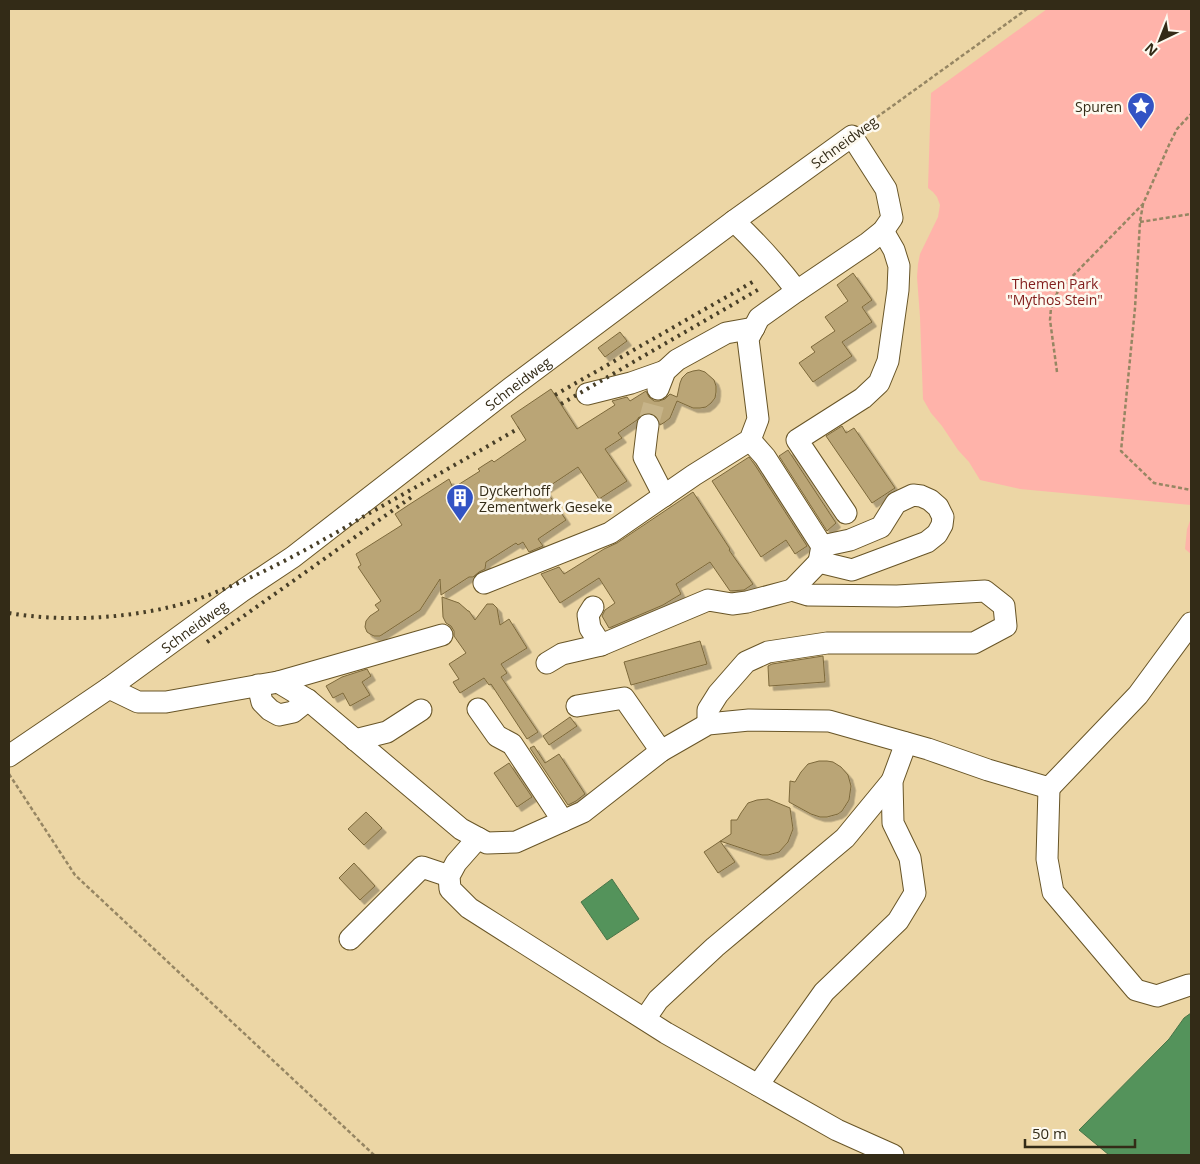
<svg xmlns="http://www.w3.org/2000/svg" width="1200" height="1164" font-family="'Open Sans',sans-serif">
	<style>
		.green { fill: #ffb3aa }
		.water { fill: #54935b; stroke: #4a7447 }
		.building { fill: #baa576; stroke: #7d693b; filter: url(#shadow) }
		.lines { fill: none; stroke-linecap: round; stroke-linejoin: round }
		.minor-tunnel { stroke: #c7b489; stroke-width: 21; stroke-dasharray: 21 11; stroke-linecap: butt }
		.minor-casing { stroke: #685527; stroke-width: 23 }
		.path { stroke: #968663; stroke-width: 2.5; stroke-dasharray: 4 2.5; stroke-linecap: butt }
		.minor { stroke: #fff; stroke-width: 21 }
		.rail { stroke: #473e27; stroke-width: 4; stroke-dasharray: 2.5 5; stroke-linecap: butt }
		.labels { text-anchor: middle; dominant-baseline: central; stroke-width: 5; stroke-linejoin: round; paint-order: stroke }
		.poi-label { font-size: 14px; fill: #332b17; stroke: #fdf9ef; text-anchor: end }
		.street-label { font-size: 14px; fill: #332b17; stroke: #fdf9ef }
		.park-label { font-size: 14px; fill: #811c1a; stroke: #fdf9ef }
	</style>
	<defs>
		<filter id="shadow"><feDropShadow dx="4.5" dy="4.5" stdDeviation="0" flood-color="#0004"/></filter>
	</defs>
	<rect width="100%" height="100%" fill="#ecd6a5"/>
	<path class="green" d="M 1047,9 L 1191,9 L 1191,505 L 1020,489 L 980,480 L 969,462 L 958,450 L 942,426 L 931,413 L 923,399 L 920,317 L 917,277 L 918,264 L 920,254 L 938,217 L 940,205 L 937,197 L 933,192 L 928,188 L 931,93 Z
		M 1191,518 L 1191,554 L 1185,549 L 1187,529 Z"/>
	<path class="water" d="M 612,879 L 639,919 L 607,940 L 581,902 Z
		M 1191,1013 L 1191,1155 L 1109,1155 L 1079,1130 L 1169,1039 L 1184,1018 Z"/>
	<path class="building" d="M 853,273 L 872,300 L 862,307 L 872,322 L 842,342 L 852,356 L 813,382 L 799,363 L 815,352 L 811,347 L 835,331 L 825,317 L 848,301 L 837,285 Z
		M 620,332 L 627,341 L 605,357 L 598,348 Z
		M 699,370 L 705,372 L 714,380 L 716,386 L 716,392 L 715,398 L 711,403 L 706,407 L 700,408 L 693,408 L 677,401 L 670,418 L 665,422 L 660,425 L 659,420 L 655,415 L 649,413 L 643,414 L 639,417 L 637,420 L 618,433 L 622,438 L 605,449 L 627,481 L 599,499 L 578,467 L 545,489 L 566,520 L 538,539 L 543,546 L 529,552 L 523,542 L 518,545 L 516,543 L 486,562 L 485,569 L 479,572 L 473,577 L 469,577 L 441,595 L 440,579 L 420,610 L 380,636 L 374,636 L 370,634 L 367,632 L 365,627 L 366,621 L 370,616 L 379,610 L 375,605 L 381,601 L 358,567 L 361,565 L 356,554 L 402,525 L 395,514 L 407,506 L 449,479 L 453,488 L 480,471 L 478,469 L 484,465 L 492,460 L 494,462 L 526,440 L 511,416 L 551,389 L 577,429 L 615,405 L 612,401 L 627,397 L 630,401 L 646,391 L 649,397 L 654,401 L 659,401 L 665,399 L 670,394 L 677,397 L 680,383 L 682,378 L 687,373 L 693,371 Z
		M 842,426 L 846,433 L 854,428 L 895,488 L 872,503 L 826,436 Z
		M 788,450 L 836,523 L 827,531 L 779,456 Z
		M 749,457 L 755,465 L 807,546 L 795,554 L 786,540 L 761,557 L 712,481 Z
		M 693,492 L 730,549 L 729,550 L 753,584 L 744,590 L 730,591 L 710,562 L 676,584 L 681,594 L 663,605 L 609,628 L 602,616 L 605,610 L 615,603 L 599,578 L 560,603 L 541,574 L 559,567 L 564,574 L 604,549 L 617,543 Z
		M 442,597 L 459,603 L 468,611 L 469,611 L 475,620 L 487,604 L 493,604 L 497,608 L 500,625 L 509,619 L 527,648 L 501,664 L 507,673 L 501,677 L 538,732 L 527,739 L 491,684 L 489,685 L 484,678 L 460,693 L 453,682 L 459,679 L 449,664 L 466,653 L 454,636 L 454,631 L 451,626 L 446,623 L 443,617 Z
		M 700,641 L 707,664 L 631,685 L 624,662 Z
		M 823,656 L 825,682 L 769,686 L 768,666 L 772,664 Z
		M 367,669 L 371,676 L 362,682 L 370,695 L 350,706 L 343,693 L 333,698 L 326,686 L 342,677 Z
		M 570,717 L 577,726 L 549,745 L 543,736 Z
		M 534,746 L 545,763 L 559,754 L 585,794 L 576,801 L 568,805 L 530,748 Z
		M 819,761 L 827,761 L 833,762 L 841,767 L 848,775 L 851,786 L 849,800 L 842,811 L 838,814 L 827,817 L 820,817 L 811,814 L 789,802 L 790,781 L 795,782 L 801,772 L 808,764 Z
		M 509,763 L 532,797 L 517,807 L 494,773 Z
		M 768,799 L 790,808 L 793,829 L 788,842 L 779,852 L 768,855 L 762,855 L 720,841 L 735,862 L 718,873 L 704,852 L 731,834 L 731,820 L 737,820 L 741,813 L 748,803 L 757,800 Z
		M 366,812 L 382,828 L 364,845 L 348,829 Z
		M 354,863 L 375,886 L 360,900 L 339,878 Z"/>
	<g class="lines">
		<path class="minor-tunnel" d="M 648,425 L 658,389"/>
		<defs>
			<g id="minor">
				<path d="M 734,221 C 757,243 778,266 797,291"/>
				<path d="M 658,389 L 665,371 L 677,360 L 726,333 L 754,328"/>
				<path d="M 587,394 L 631,383 L 665,371"/>
				<path d="M 648,425 L 647,432 L 644,457 L 664,496"/>
				<path d="M 750,440 L 765,457 L 822,546 L 850,540 L 881,527 L 896,503 L 913,495 L 921,496 L 930,500 L 938,507 L 943,517 L 942,525 L 937,534 L 927,542 L 852,570 L 819,562 L 822,546"/>
				<path d="M 846,513 L 797,440 L 863,398 L 879,383 L 888,361 L 898,290 L 899,266 L 894,250 L 883,231"/>
				<path d="M 792,590 L 819,562"/>
				<path d="M 593,607 L 588,615 L 590,628 L 601,645"/>
				<path d="M 547,663 L 562,654 L 601,645 L 708,600 L 732,604 L 747,602 L 792,590 L 808,595 L 897,596 L 985,591 L 1004,606 L 1006,626 L 974,643 L 827,643 L 768,652 L 746,662 L 718,694 L 708,710 L 708,724"/>
				<path d="M 278,682 L 442,635"/>
				<path d="M 258,685 L 262,702 L 270,710 L 279,715 L 293,712 L 308,700"/>
				<path d="M 109,688 L 138,702 L 166,702 L 278,682 L 308,700 L 461,829 L 487,843 L 516,842 L 583,812 L 661,751 L 708,724 L 749,720 L 829,721 L 928,749 L 988,770 L 1049,788 L 1138,695 L 1191,623"/>
				<path d="M 577,706 L 624,698 L 661,751"/>
				<path d="M 478,709 L 497,736 L 512,744 L 563,821"/>
				<path d="M 355,740 L 387,732 L 421,710"/>
				<path id="s1" d="M 9,756 L 109,688 L 242,591 L 293,557 L 512,387 L 734,221 L 852,136 L 886,189 L 892,218 L 883,231 L 868,243 L 797,291 L 759,318 L 748,339 L 758,419 L 750,440 L 694,475 L 610,533 L 484,583"/>
				<path d="M 1049,788 L 1047,859 L 1053,892 L 1136,990 L 1157,996 L 1189,985"/>
				<path d="M 478,838 L 456,863 L 449,876 L 450,889 L 469,908 L 666,1033 L 837,1130 L 893,1155"/>
				<path d="M 350,939 L 422,867 L 449,876"/>
				<path d="M 645,1019 L 658,1000 L 715,947 L 845,838 L 892,781"/>
				<path d="M 758,1085 L 824,992 L 898,921 L 915,893 L 910,858 L 893,823 L 892,781 L 906,743"/>
			</g>
		</defs>
		<use href="#minor" class="minor-casing"/>
		<path class="path" d="M 866,125 L 1027,9
			M 1143,204 L 1140,222 L 1135,308 L 1121,451 L 1154,483 L 1191,490
			M 1140,222 L 1191,214
			M 1057,372 L 1050,320 L 1051,308 L 1058,291 L 1143,204 L 1169,145 L 1177,129 L 1191,114
			M 9,774 L 75,875 L 374,1155"/>
		<use href="#minor" class="minor"/>
		<path class="rail" d="M 555,395 L 756,280
			M 561,404 L 761,288
			M 9,613 C 65,623 138,618 192,601 C 254,580 312,547 368,514 C 418,486 469,457 519,428
			M 207,642 L 413,496"/>
	</g>
	<defs>
		<symbol id="sight-pin" viewBox="-11 -11 22 30"><path d="M0 17L-7.5 6A9.5 9.5 0 1 1 7.5 6Z" fill="#3253c4" stroke="#fdf9ef"/><path d="M0-6L1.8-2.2L6-1.7L2.9 1.2L3.7 5.4L0 3.3L-3.7 5.4L-2.9 1.2L-6-1.7L-1.8-2.2Z" fill="#fff"/></symbol>
		<symbol id="building-pin" viewBox="-11 -11 22 30"><path d="M0 17L-7.5 6A9.5 9.5 0 1 1 7.5 6Z" fill="#3253c4" stroke="#fdf9ef"/><path d="M-4-6H4V6H1V3H-1V6H-4ZM-2.5-4.3h1.7v1.8h-1.7ZM.8-4.3h1.7v1.8H.8ZM-2.5-1h1.7V.8h-1.7ZM.8-1h1.7V.8H.8Z" fill="#fff"/></symbol>
	</defs>
	<g fill-rule="evenodd">
		<use href="#sight-pin" x="1125" y="90" width="32" height="43"/>
		<use href="#building-pin" x="444" y="482" width="32" height="43"/>
	</g>
	<g class="labels">
		<g class="poi-label">
			<text x="1122" y="106">Spuren</text>
			<text x="479" y="490" text-anchor="start">Dyckerhoff<tspan x="479" dy="16">Zementwerk Geseke</tspan></text>
		</g>
		<g class="street-label">
			<text transform="translate(844 142) rotate(-36)">Schneidweg</text>
			<text stroke="none"><textPath href="#s1" startOffset="631">Schneidweg</textPath></text>
			<text stroke="none"><textPath href="#s1" startOffset="226">Schneidweg</textPath></text>
		</g>
		<g class="park-label">
			<text x="1055" y="283">Themen Park<tspan x="1055" dy="16">"Mythos Stein"</tspan></text>
		</g>
	</g>
	<rect width="1200" height="1164" fill="none" stroke="#332b17" stroke-width="20"/>
	<g transform="translate(1160 40) rotate(223)" stroke="#fdf9ef" stroke-width="4" paint-order="stroke">
	<path d="M0-4L9 19L0 12L-9 19Z" fill="#332b17"/>
	<text y="-8" font-size="14" font-weight="bold" text-anchor="middle" fill="#332b17">N</text>
	</g>
	<path d="M1025 1139v8h110v-8" fill="none" stroke="#332b17" stroke-width="2.5"/>
	<text x="1032" y="1139" font-size="15" fill="#332b17" stroke="#fdf9ef" stroke-width="4" paint-order="stroke">50 m</text>
</svg>
